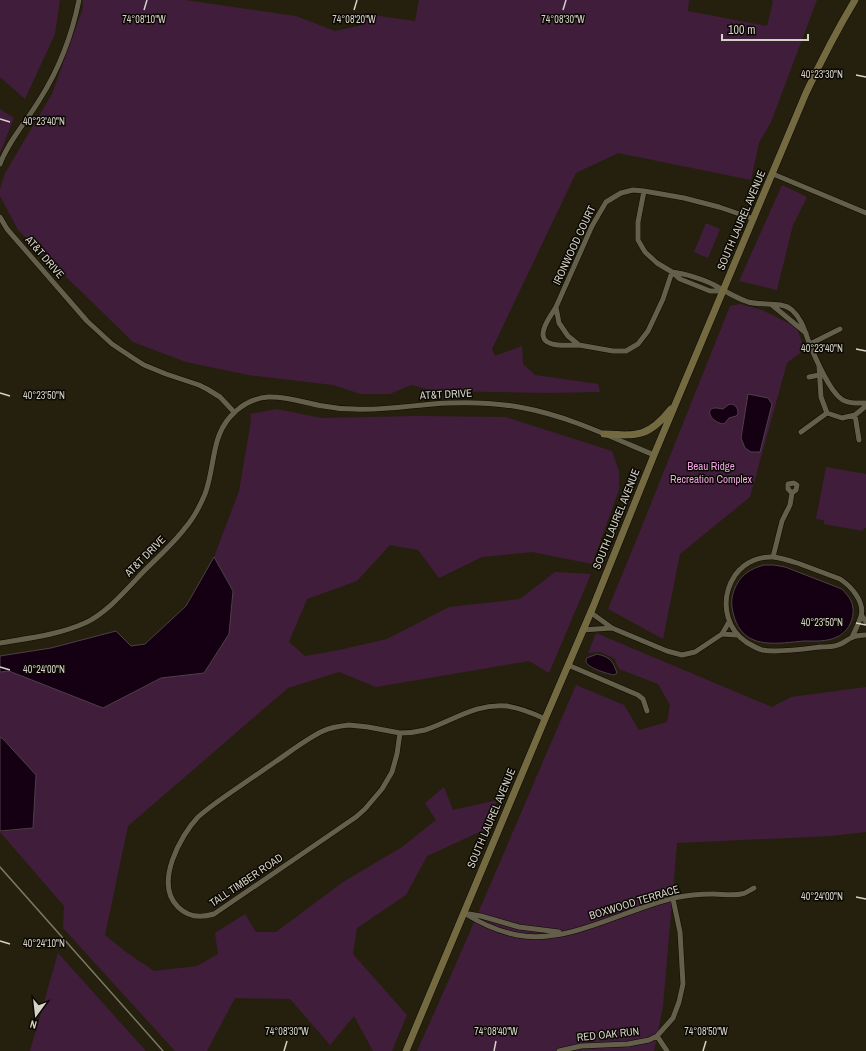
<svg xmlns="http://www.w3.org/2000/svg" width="866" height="1051" font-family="'Archivo Narrow',sans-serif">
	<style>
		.green { fill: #411d3c }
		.water { fill: #140012; stroke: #4e3f48 }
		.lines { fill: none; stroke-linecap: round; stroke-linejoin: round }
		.minor-casing { stroke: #0e0900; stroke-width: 6 }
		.secondary-casing { stroke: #0e0900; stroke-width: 8 }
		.minor { stroke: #645f4a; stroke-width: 5 }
		.secondary { stroke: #746a42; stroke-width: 7 }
		.rail { stroke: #7a7767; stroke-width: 1.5 }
		.ticks { fill: none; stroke: #d5d2c7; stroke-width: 1.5 }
		.labels { text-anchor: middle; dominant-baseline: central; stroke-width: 3; stroke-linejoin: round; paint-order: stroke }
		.street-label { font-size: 11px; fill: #d5d2c7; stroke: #0c0904 }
		.park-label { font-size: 11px; fill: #eea3e3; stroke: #0c0904 }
		.ticks-label { font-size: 10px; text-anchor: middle; fill: #d5d2c7; stroke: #0c0904; stroke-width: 3; stroke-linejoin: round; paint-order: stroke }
	</style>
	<rect width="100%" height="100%" fill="#24200d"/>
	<path class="green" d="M 0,0 L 60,0 L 55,34 L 25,99 L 0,77 Z
		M 83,0 L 185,0 L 296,16 L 335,31 L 363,25 L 365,14 L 415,21 L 419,0 L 689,0 L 688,11 L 767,26 L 773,2 L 772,0 L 817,0 L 771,122 L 759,143 L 751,180 L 618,153 L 576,173 L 492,349 L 495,356 L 522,346 L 523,364 L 535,375 L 598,384 L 600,392 L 545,393 L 435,391 L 411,385 L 390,394 L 361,394 L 333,385 L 248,375 L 186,362 L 133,342 L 18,230 L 0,196 L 0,189 L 5,173 L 52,94 L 83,8 Z
		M 0,109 L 14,118 L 0,153 Z
		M 782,185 L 807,197 L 793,225 L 777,290 L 739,281 Z
		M 706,223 L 720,229 L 708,258 L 694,252 Z
		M 740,304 L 762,310 L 796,327 L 805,349 L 787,363 L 750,497 L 680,554 L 663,639 L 608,609 L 638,536 L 730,306 Z
		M 277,409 L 321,418 L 417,416 L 506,417 L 612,451 L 619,471 L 619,490 L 592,564 L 532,552 L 482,557 L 439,578 L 418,550 L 390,545 L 357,581 L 307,599 L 289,642 L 305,656 L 339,650 L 387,639 L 449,607 L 520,599 L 555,572 L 591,574 L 549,673 L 529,661 L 376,687 L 339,672 L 288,688 L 128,826 L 105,935 L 126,952 L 154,971 L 197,966 L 218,954 L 215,933 L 245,914 L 256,932 L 276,932 L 343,882 L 402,847 L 436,820 L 425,803 L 444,787 L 453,810 L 497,800 L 484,830 L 427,856 L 406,895 L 357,928 L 353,954 L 407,1015 L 392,1051 L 373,1051 L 354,1016 L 330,1045 L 290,999 L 235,998 L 207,1051 L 175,1051 L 63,928 L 64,906 L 0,832 L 33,828 L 36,775 L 3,739 L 0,737 L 0,672 L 9,671 L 103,708 L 161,678 L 204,673 L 233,591 L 214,557 L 239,491 L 251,421 L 250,414 Z
		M 826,467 L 866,474 L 866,528 L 864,528 L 863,531 L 824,524 L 824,520 L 816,519 Z
		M 596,633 L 772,707 L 791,697 L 866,687 L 866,832 L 831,836 L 677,843 L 663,1006 L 654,1051 L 417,1051 C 472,930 523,807 576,685 L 624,705 L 639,730 L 667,722 L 670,705 L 658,684 L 619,669 L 614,658 L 600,652 L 588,653 Z
		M 58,953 L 146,1051 L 30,1051 Z"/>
	<path class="water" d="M 748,394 L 768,398 L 772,404 L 760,452 L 751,452 L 745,448 L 741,438 Z
		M 731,404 C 736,405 738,408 738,414 L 736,416 L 729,418 L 724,424 C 711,423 703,407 717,408 C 719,408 721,409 723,409 L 728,405 Z
		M 214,557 L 233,591 L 229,634 L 204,673 L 161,678 L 103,708 L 9,671 L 0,672 L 0,656 L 51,648 L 116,631 L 131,646 L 145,644 L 186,606 Z
		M 764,565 L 774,565 L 785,567 L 842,589 C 845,593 849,596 851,601 C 857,614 850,631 837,637 C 827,642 814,641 804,641 C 779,643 748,650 736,622 C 733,614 731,606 732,598 C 736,579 746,570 764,565 Z
		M 597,654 C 610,657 613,661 617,673 L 614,675 C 609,674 586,668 586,661 C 586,660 586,659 587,658 Z
		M 0,737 L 3,739 L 36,775 L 33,828 L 0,831 Z"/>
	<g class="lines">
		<defs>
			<path id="minor" d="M 0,164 C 9,140 27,121 40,99 C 59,69 72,35 79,0
				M 773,174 L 866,213
				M 644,191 L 638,222 L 638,240 L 645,252 L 657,263 L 672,272 L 663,299 L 648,331 L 638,344 L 626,351 L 613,351 L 579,345 L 568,336 L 559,323 L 556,307 L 592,226 L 606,202 L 621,193 L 633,190 L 644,191 L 684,198 L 719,207 L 754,219
				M 0,217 L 7,229 L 87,321 L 112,344 L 133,358 L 144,365 L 166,374 L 199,385 L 207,389 L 220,397 L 234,412
				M 723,291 L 710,291 L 680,279 L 672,272 C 683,273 706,280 716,286 C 726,292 737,298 748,302 C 762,306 782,301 792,310 C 803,320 805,333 810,345 C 816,359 831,396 845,401 C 852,404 859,403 866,403
				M 772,305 L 806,333
				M 556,307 C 552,314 546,321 544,329 C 537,349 568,345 579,345
				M 810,344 L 840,329
				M 819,366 L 821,397 L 827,413 L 842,418 L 855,415 L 866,406
				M 809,377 L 819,375
				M 855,415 L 859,440
				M 801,432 L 827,413
				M 773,557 L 782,521 L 790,505 L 792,493 L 796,490 L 797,485 L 794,483 L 788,484 L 788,489 L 792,493
				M 862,616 L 866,622
				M 612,628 L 667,651 L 682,655 L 695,652 L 722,634 L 729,622
				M 582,630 L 612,628 L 590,612
				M 722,634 L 736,635
				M 852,637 C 855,631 859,623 861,616 C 865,602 851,586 840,579 C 827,574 813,569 800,564 C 791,561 783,558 773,557 C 727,555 709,616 746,642 C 751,645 756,648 762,650 C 777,653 804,649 820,647 C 825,647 833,647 838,645 C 843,644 846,640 851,638 C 855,636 861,635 866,635
				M 0,643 C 29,638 58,635 85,623 C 107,613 127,589 144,571 C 158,557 173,544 185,528 C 193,519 200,506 205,494 C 216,465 210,433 236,411 C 245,403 256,398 268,397 C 287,396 305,403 323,406 C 333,408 344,409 354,409 C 386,411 417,404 449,403 C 474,402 499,403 524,408 C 568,416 613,438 654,455
				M 568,665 L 638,695 L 643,699 L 647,711
				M 349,725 L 368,727 L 400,733 L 397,754 L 392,772 L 382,789 L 365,809 L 356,817 L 318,843 L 214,914 C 201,918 188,917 178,907 C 154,884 180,836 198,817 C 207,809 217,802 227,795 C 243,784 259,773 275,762 C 290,752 306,739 323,731 C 331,727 340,726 349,725 Z
				M 400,733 C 409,733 417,732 425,730 C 453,721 475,703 507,706 C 520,708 533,713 545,719
				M 464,913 C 480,923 497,931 517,935 C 568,945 625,909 674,898 C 688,895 700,894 713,894 C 722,894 732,896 741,894 C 745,894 750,890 754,888
				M 469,914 L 481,916 L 519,927 L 559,932
				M 657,1036 L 667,1051
				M 559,1051 L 581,1046 L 628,1044 L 649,1040 L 657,1036 L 673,1018 L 679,1002 L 683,984 L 680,932 L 673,899"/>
			<path id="secondary" d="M 604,434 C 638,436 649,437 671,409
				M 406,1051 L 545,719 L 593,607 L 654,455 L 806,93 C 821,61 837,30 855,0"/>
		</defs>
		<use href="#minor" class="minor-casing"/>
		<use href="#secondary" class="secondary-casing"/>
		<use href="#minor" class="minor"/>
		<use href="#secondary" class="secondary"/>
		<path class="rail" d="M 0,867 L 163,1051"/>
	</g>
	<path class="ticks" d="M 144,10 L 147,0M 354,10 L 357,0M 563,10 L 566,0M 856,75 L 866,77M 0,119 L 10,122M 856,349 L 866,351M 0,393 L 10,396M 856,623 L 866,625M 0,667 L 10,670M 856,897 L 866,899M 0,941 L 10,944M 284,1051 L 287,1041M 494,1051 L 496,1041M 703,1051 L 706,1041"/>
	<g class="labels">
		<g class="street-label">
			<text transform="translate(741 220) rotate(-67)">SOUTH LAUREL AVENUE</text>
			<text transform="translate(574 245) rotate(-65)">IRONWOOD COURT</text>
			<text transform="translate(45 257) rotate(49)">AT&amp;T DRIVE</text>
			<text transform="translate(446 394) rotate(-3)">AT&amp;T DRIVE</text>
			<text transform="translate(616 519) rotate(-68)">SOUTH LAUREL AVENUE</text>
			<text transform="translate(145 556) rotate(-45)">AT&amp;T DRIVE</text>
			<text transform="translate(491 818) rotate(-67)">SOUTH LAUREL AVENUE</text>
			<text transform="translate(246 880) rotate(-34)">TALL TIMBER ROAD</text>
			<text transform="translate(634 902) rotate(-17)">BOXWOOD TERRACE</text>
			<text transform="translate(608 1034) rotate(-6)">RED OAK RUN</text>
		</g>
		<g class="park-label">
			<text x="711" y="466">Beau Ridge<tspan x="711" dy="13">Recreation Complex</tspan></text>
		</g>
	</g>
	<g class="ticks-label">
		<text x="144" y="23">74°08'10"W</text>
		<text x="354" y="23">74°08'20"W</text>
		<text x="563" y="23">74°08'30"W</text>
		<text x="822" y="78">40°23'30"N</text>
		<text x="44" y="125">40°23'40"N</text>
		<text x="822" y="352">40°23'40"N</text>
		<text x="44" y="399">40°23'50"N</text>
		<text x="822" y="626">40°23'50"N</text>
		<text x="44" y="673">40°24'00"N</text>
		<text x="822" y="900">40°24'00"N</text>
		<text x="44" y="947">40°24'10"N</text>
		<text x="287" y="1035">74°08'30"W</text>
		<text x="496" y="1035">74°08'40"W</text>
		<text x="706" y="1035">74°08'50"W</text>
	</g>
	<g transform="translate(36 1015) rotate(195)" stroke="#0c0904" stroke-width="3" paint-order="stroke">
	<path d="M0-3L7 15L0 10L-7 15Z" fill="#d5d2c7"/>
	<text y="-6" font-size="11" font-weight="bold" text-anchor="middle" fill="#d5d2c7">N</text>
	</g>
	<path d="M722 34v6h86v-6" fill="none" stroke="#d5d2c7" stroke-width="2"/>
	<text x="728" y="34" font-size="12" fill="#d5d2c7" stroke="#0c0904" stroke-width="3" paint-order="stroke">100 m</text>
</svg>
